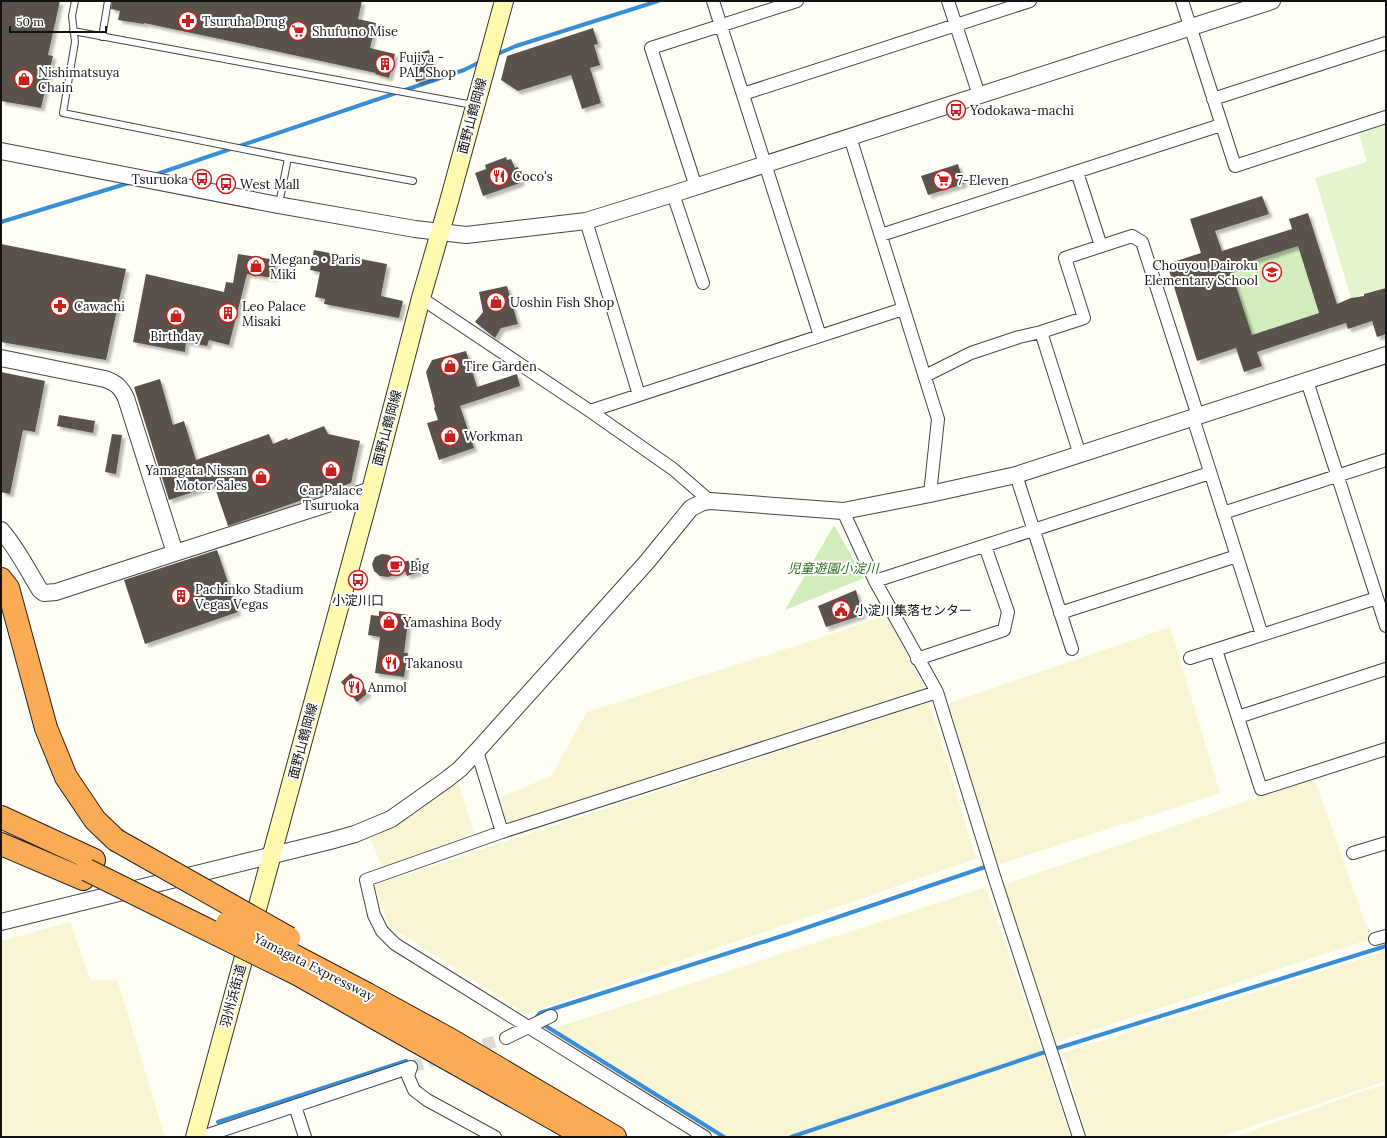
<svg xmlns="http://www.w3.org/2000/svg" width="1387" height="1138" font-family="Lora,'Noto Sans JP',serif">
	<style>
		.farmland { fill: #f8f6d2 }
		.green { fill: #d2edbb }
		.pitch { fill: #e4f4cd }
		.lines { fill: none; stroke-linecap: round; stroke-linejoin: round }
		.stream { stroke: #388ed6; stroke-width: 4 }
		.building { fill: #5a534c; fill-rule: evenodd; filter: url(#shadow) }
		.minor-tunnel { stroke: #dbdad3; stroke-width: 12; stroke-dasharray: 12 6; stroke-linecap: butt }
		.service-casing { stroke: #444; stroke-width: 8 }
		.minor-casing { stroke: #444; stroke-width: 14 }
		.tertiary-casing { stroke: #444; stroke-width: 18 }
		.secondary-casing { stroke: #333; stroke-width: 20 }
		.motorway-casing { stroke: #222; stroke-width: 24 }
		.service { stroke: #fff; stroke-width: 6 }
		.minor { stroke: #fff; stroke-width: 12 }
		.tertiary { stroke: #fff; stroke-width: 16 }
		.secondary { stroke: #fffab0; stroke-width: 18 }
		.motorway { stroke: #fcab55; stroke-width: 22 }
		.motorway-bridge-casing { stroke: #222; stroke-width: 24; stroke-linecap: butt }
		.motorway-bridge { stroke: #fcab55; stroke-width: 22 }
		.labels { text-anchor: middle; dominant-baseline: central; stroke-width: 4; stroke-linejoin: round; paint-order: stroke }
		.poi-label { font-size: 13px; fill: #111; stroke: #fff; text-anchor: start }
		.street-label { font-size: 13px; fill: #111; stroke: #fff }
		.park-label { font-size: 13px; font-style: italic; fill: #286e1b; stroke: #fff }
	</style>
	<defs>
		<filter id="shadow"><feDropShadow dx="3.5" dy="3.5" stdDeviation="1" flood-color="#0004"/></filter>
	</defs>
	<rect width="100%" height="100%" fill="#fffef5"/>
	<path class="farmland" d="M 887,615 L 925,690 L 504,827 L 494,800 L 551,776 L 587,712 L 792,647 Z
		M 1170,627 L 1220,793 L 997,865 L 947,704 Z
		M 929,702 L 976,859 L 526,1014 L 389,926 L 374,885 Z
		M 1314,778 L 1371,939 L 1056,1042 L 1003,885 Z
		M 458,782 L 474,833 L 382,868 L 371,839 Z
		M 986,887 L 1071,1137 L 710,1137 L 537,1034 Z
		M 70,922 L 91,981 L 117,979 L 165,1137 L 1,1137 L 1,941 Z
		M 1386,951 L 1386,1081 L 1219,1137 L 1087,1137 L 1063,1053 Z
		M 1386,1085 L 1386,1137 L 1235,1137 L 1366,1090 Z"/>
	<path class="green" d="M 1298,246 L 1319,313 L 1252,335 L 1230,268 Z
		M 834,525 L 864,578 L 785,610 Z"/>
	<path class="pitch" d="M 1386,122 L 1386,288 L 1351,298 L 1315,178 L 1367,162 L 1358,130 Z"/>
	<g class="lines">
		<path class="stream" d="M 495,55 L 516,46 L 658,1
			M 154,175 L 464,70 L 482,61
			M 1,222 L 132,182
			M 534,1020 L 540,1013 L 785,935 L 985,867
			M 541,1023 L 724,1137
			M 218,1122 L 406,1061
			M 791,1137 L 1042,1053 L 1386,946"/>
	</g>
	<path class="building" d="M 1,1 L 60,1 L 48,55 L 53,56 L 41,108 L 1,101 Z
		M 112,1 L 362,1 L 358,19 L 376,23 L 370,48 L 395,54 L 389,78 L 375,74 L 376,73 L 220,39 L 144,23 L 144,24 L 118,20 L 120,11 L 111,9 Z
		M 593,28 L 598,44 L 594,45 L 600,65 L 590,68 L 601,103 L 582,109 L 571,75 L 518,91 L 501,80 L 507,56 Z
		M 429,50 L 436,76 L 416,82 L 409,56 Z
		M 506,157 L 507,160 L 511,159 L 515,168 L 518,167 L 522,180 L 520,181 L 520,183 L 483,196 L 475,173 L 486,169 L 485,165 Z
		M 958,164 L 964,184 L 928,195 L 921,176 Z
		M 1262,196 L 1269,214 L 1215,231 L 1222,251 L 1292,229 L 1289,219 L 1308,213 L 1337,304 L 1351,298 L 1364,296 L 1364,294 L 1386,288 L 1386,334 L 1377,337 L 1372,321 L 1348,329 L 1346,323 L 1257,352 L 1262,366 L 1244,372 L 1236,348 L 1197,361 L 1167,264 L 1201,253 L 1190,219 ZM 1298,246 L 1319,313 L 1252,335 L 1230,268 Z
		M 1,244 L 126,269 L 106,360 L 1,342 Z
		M 314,250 L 387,264 L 381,296 L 403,301 L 399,318 L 324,304 L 325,299 L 315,297 L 320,272 L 310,270 Z
		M 238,254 L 276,260 L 273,278 L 247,274 L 229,345 L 209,340 L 207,346 L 186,342 L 185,352 L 133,342 L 146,274 L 224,292 L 226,282 L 233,283 Z
		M 507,286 L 518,324 L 501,328 L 495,338 L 475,322 L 483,312 L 479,292 Z
		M 466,351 L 477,387 L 517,374 L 520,386 L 460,406 L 474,448 L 439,460 L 427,423 L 438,420 L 434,408 L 435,407 L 426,372 L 432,360 Z
		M 1,372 L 45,381 L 35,432 L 23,430 L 10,494 L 1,492 Z
		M 160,379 L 173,425 L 184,421 L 196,460 L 269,434 L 273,444 L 287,438 L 288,440 L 324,426 L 328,434 L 360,441 L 351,483 L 228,526 L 214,485 L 169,500 L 134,387 Z
		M 59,415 L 95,421 L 93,433 L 57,426 Z
		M 112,434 L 122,435 L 116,474 L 105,472 Z
		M 217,550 L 238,612 L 145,644 L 124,580 Z
		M 382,554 L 389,555 L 395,560 L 402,558 L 403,562 L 419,558 L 422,571 L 407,576 L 405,571 L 388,577 L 380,576 L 374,571 L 372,564 L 375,557 Z
		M 856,590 L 863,615 L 826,627 L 818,606 Z
		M 379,611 L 409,615 L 404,653 L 408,653 L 404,677 L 375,673 L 380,637 L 368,635 L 371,615 L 379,616 Z
		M 351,673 L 368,693 L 357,702 L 341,682 Z"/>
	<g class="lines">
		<path class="minor-tunnel" d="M 466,1050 L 506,1038
			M 411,1067 L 444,1057"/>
		<defs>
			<path id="service" d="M 75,1 L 72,16 L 75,42 L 63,113 L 288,158 L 413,181
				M 73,31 L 473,105
				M 102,37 L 108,1
				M 279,204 L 288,158"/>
			<path id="minor" d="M 713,1 L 820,336
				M 948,1 L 979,95
				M 1182,1 L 1235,166 L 1386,117
				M 743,94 L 1030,1
				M 1213,99 L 1386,43
				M 850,137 L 938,419 L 930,494
				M 1077,172 L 1101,246
				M 696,187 L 651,48 L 797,1
				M 673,194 L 703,283
				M 586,221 L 639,395
				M 881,235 L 1221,125
				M 421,298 L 590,411 L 673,469 L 710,501
				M 1041,332 L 1080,455
				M 925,376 L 971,353 L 1019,337 L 1041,332 L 1084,318 L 1065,258 L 1132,236 L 1142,242 L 1198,416
				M 1307,381 L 1386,626
				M 590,411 L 903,309
				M 1193,418 L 1262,635
				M 1016,475 L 1072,649
				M 843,511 L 875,581 L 937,692 L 994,876 L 1079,1137
				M 1223,513 L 1386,460
				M 875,581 L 1210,473
				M 1060,613 L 1237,556
				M 1216,650 L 1261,789 L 1386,749
				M 1190,658 L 1377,598
				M 917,659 L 1004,630 L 1008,612 L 985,546
				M 1238,717 L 1386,669
				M 477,751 L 502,832 L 366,880 L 374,915 L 382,931 L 395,944 L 705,1137
				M 502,832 L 937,692
				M 1353,853 L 1386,843
				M 1375,939 L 1386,936
				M 506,1038 L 551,1016
				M 411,1067 L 408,1076 L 414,1090 L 427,1100 L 495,1137
				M 295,1106 L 305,1137
				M 202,1137 L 411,1067"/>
			<path id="tertiary" d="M 1,151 L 278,205 L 415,229 L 466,235 L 586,221 L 673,194 L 1272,1
				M 1,358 L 105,379 C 116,383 121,387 126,398 L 175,553 L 56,592 L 44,593 L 40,590 C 27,569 17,548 1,530
				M 175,553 L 371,490
				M 1,922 L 330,841 L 355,834 L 391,819 L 446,780 L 460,769 L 477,751 L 646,563 L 691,508 L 703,502 L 710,501 L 843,511 L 930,494 L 1016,475 L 1386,355"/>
			<path id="secondary" d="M 195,1137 L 371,490 L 421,298 L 448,205 L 504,1"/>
			<path id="motorway" d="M 1,579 L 8,588 L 46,728 L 66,777 L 95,820 L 116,840
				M 1,817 L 94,860
				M 1,844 L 83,879
				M 367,994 L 451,1040 L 615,1137
				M 359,1009 L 586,1137"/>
		</defs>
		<use href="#service" class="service-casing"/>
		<use href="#minor" class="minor-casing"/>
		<use href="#tertiary" class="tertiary-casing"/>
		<use href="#secondary" class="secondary-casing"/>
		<use href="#motorway" class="motorway-casing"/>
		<use href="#service" class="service"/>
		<use href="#minor" class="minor"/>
		<use href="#tertiary" class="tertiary"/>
		<use href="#secondary" class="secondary"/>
		<use href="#motorway" class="motorway"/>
		<defs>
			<path id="motorway-bridge" d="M 116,840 L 289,938
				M 87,870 L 299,975 L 359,1009
				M 227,923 L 266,941 L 367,994"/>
		</defs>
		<use href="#motorway-bridge" class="motorway-bridge-casing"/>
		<use href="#motorway-bridge" class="motorway-bridge"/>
	</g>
	<defs>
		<symbol id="pharmacy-ring" viewBox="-11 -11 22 22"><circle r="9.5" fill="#fff" stroke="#cb1f1e" stroke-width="1.5"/><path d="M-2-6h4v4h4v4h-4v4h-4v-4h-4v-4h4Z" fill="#cb1f1e"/></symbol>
		<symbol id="supermarket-ring" viewBox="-11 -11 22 22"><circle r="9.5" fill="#fff" stroke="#cb1f1e" stroke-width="1.5"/><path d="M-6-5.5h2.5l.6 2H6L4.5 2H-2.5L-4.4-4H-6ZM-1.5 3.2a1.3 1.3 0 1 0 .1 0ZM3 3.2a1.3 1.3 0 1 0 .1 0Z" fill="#cb1f1e"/></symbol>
		<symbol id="building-ring" viewBox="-11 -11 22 22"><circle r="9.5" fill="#fff" stroke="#cb1f1e" stroke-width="1.5"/><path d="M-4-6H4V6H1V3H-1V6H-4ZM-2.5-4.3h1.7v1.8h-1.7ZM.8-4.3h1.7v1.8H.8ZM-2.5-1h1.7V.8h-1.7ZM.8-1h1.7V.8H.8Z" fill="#cb1f1e"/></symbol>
		<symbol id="shop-ring" viewBox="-11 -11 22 22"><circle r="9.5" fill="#fff" stroke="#cb1f1e" stroke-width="1.5"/><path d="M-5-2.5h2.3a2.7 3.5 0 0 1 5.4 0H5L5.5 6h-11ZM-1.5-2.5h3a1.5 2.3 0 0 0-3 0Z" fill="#cb1f1e"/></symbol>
		<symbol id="bus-ring" viewBox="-11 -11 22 22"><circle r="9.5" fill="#fff" stroke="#cb1f1e" stroke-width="1.5"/><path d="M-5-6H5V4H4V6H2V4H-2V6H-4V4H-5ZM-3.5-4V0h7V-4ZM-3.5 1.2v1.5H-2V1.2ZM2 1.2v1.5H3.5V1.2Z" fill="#cb1f1e"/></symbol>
		<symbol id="restaurant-ring" viewBox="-11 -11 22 22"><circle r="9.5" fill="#fff" stroke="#cb1f1e" stroke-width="1.5"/><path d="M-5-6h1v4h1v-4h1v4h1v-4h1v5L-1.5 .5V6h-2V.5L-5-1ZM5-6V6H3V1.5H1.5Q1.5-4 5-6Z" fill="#cb1f1e"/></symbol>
		<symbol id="school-ring" viewBox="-11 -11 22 22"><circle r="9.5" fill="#fff" stroke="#cb1f1e" stroke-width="1.5"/><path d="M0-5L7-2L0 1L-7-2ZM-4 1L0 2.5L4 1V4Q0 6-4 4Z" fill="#cb1f1e"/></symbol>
		<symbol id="cafe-ring" viewBox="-11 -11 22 22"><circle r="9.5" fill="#fff" stroke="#cb1f1e" stroke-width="1.5"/><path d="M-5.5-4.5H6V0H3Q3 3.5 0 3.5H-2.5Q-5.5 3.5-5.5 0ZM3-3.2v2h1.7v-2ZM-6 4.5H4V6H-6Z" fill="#cb1f1e"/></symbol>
		<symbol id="civic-ring" viewBox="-11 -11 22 22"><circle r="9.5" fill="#fff" stroke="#cb1f1e" stroke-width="1.5"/><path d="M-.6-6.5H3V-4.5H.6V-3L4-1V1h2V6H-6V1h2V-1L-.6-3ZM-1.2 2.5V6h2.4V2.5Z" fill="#cb1f1e"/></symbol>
	</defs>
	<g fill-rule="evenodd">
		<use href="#pharmacy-ring" x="177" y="10" width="22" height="22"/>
		<use href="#supermarket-ring" x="287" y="20" width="22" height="22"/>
		<use href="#building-ring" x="374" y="53" width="22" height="22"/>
		<use href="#shop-ring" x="13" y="68" width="22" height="22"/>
		<use href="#bus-ring" x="945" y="99" width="22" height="22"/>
		<use href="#restaurant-ring" x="488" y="165" width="22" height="22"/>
		<use href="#bus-ring" x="191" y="168" width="22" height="22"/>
		<use href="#supermarket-ring" x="932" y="169" width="22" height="22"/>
		<use href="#bus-ring" x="215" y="173" width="22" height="22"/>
		<use href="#shop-ring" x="245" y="255" width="22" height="22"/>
		<use href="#school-ring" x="1261" y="261" width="22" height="22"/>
		<use href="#shop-ring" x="485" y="291" width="22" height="22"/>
		<use href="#pharmacy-ring" x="49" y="295" width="22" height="22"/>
		<use href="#building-ring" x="217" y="302" width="22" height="22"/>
		<use href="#shop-ring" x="165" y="305" width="22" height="22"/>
		<use href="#shop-ring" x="439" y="355" width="22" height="22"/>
		<use href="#shop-ring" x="439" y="425" width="22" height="22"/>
		<use href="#shop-ring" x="320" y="459" width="22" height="22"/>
		<use href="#shop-ring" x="250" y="466" width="22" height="22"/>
		<use href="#cafe-ring" x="385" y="555" width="22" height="22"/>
		<use href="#bus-ring" x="347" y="569" width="22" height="22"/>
		<use href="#building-ring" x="170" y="585" width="22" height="22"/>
		<use href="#civic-ring" x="830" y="599" width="22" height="22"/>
		<use href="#shop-ring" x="378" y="611" width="22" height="22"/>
		<use href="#restaurant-ring" x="380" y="652" width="22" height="22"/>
		<use href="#restaurant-ring" x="343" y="676" width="22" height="22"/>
	</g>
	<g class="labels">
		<g class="poi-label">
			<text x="202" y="21">Tsuruha Drug</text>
			<text x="312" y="31">Shufu no Mise</text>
			<text x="399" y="57">Fujiya -<tspan x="399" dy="15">PAL Shop</tspan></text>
			<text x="38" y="72">Nishimatsuya<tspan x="38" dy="15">Chain</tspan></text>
			<text x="970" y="110">Yodokawa-machi</text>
			<text x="513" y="176">Coco's</text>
			<text x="188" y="179" text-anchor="end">Tsuruoka</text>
			<text x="957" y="180">7-Eleven</text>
			<text x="240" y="184">West Mall</text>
			<text x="270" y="259">Megane・Paris<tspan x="270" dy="15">Miki</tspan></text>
			<text x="1258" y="265" text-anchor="end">Chouyou Dairoku<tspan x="1258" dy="15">Elementary School</tspan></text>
			<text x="510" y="302">Uoshin Fish Shop</text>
			<text x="74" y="306">Cawachi</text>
			<text x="242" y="306">Leo Palace<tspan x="242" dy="15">Misaki</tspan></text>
			<text x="176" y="336" text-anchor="middle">Birthday</text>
			<text x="464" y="366">Tire Garden</text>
			<text x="464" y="436">Workman</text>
			<text x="247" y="470" text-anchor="end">Yamagata Nissan<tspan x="247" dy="15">Motor Sales</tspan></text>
			<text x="331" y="490" text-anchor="middle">Car Palace<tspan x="331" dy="15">Tsuruoka</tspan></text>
			<text x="410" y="566">Big</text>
			<text x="195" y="589">Pachinko Stadium<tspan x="195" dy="15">Vegas Vegas</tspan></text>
			<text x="358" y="600" text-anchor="middle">小淀川口</text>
			<text x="855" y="610">小淀川集落センター</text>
			<text x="403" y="622">Yamashina Body</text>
			<text x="405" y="663">Takanosu</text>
			<text x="368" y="687">Anmol</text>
		</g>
		<g class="street-label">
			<text transform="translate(472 116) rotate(-75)">面野山鶴岡線</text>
			<text transform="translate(387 428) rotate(-75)">面野山鶴岡線</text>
			<text transform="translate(303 741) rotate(-75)">面野山鶴岡線</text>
			<text transform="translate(314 967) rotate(27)">Yamagata Expressway</text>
			<text transform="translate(233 996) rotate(-75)">羽州浜街道</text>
		</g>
		<g class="park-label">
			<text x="833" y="568">児童遊園小淀川</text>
		</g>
	</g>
	<rect width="1387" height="1138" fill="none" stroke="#111111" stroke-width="4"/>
	<path d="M10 26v6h96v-6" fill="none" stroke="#111111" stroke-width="2"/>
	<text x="16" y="26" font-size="12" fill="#111111" stroke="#ffffff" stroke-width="3" paint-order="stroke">50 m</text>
</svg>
